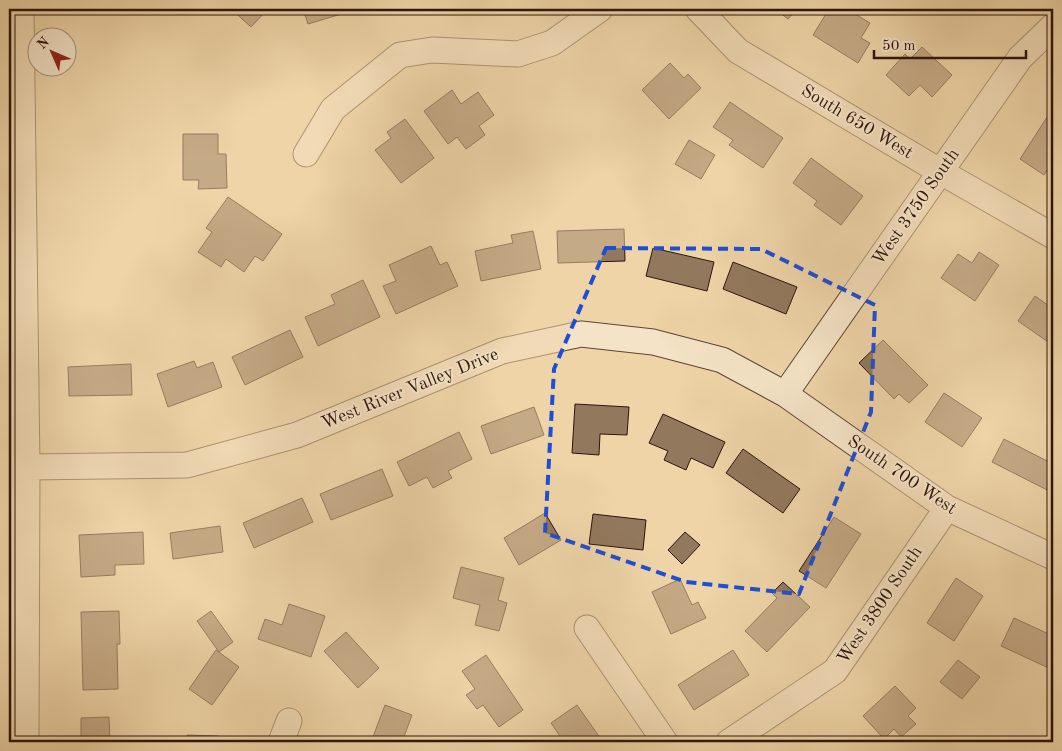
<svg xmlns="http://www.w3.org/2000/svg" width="1062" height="751" font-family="'Old Standard TT',serif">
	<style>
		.building { fill: #92785d; stroke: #2e150c }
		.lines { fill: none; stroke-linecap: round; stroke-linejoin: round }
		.minor-casing { stroke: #5e4533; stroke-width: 27 }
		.minor { stroke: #f4e3c6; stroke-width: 25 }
		.marked { fill: none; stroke: #1d4ed8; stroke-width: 4; stroke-dasharray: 10 6; stroke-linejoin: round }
		.labels { text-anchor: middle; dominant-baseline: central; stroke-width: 4; stroke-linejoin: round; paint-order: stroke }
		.street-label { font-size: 18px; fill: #2e150c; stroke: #f4e3c6 }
	</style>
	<rect width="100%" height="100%" fill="#eed4a7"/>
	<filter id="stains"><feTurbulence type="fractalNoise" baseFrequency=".004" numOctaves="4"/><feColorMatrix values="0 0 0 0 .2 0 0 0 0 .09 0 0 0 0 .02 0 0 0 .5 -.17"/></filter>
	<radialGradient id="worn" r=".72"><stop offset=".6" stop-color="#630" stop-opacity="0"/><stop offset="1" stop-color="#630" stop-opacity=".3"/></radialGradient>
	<path class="building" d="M 231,9 L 268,9 L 251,27 Z
		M 303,9 L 347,9 L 348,12 L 308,24 Z
		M 775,9 L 797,9 L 788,19 Z
		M 829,9 L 847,9 L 870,23 L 861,38 L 870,43 L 858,63 L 813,35 Z
		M 922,47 L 952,75 L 932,97 L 920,85 L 909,96 L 886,75 L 905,54 L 910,59 Z
		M 670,63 L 684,78 L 688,74 L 701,88 L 669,119 L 642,90 Z
		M 452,90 L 461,104 L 478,92 L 494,115 L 479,126 L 485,135 L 466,149 L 457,137 L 448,144 L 424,111 Z
		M 730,102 L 783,138 L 763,168 L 729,145 L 733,140 L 713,127 Z
		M 1053,108 L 1053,161 L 1044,175 L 1020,159 Z
		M 405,119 L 434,158 L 401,183 L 375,150 L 391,138 L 387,132 Z
		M 183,134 L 218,134 L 218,154 L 226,154 L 227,188 L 198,189 L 199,180 L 183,180 Z
		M 689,140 L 715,155 L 701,179 L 675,164 Z
		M 811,158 L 863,196 L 841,225 L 814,205 L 817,201 L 793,183 Z
		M 228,197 L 282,234 L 263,261 L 255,256 L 244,272 L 226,259 L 221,267 L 198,252 L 212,232 L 206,228 Z
		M 624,229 L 625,261 L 558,263 L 557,231 Z
		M 533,231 L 541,269 L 481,281 L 475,251 L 513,243 L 511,235 Z
		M 431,246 L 440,265 L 447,262 L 458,286 L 396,314 L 383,286 L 396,281 L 389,265 Z
		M 653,248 L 714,262 L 707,291 L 646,276 Z
		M 979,252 L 999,265 L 975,301 L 941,278 L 958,254 L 972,263 Z
		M 733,262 L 797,287 L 786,314 L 723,289 Z
		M 363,280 L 380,317 L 318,346 L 305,317 L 335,304 L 331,295 Z
		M 1035,296 L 1049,306 L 1053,300 L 1053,341 L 1051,344 L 1018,321 Z
		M 290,330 L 303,357 L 245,385 L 232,357 Z
		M 883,340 L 928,385 L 909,403 L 899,394 L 894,399 L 859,363 Z
		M 194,361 L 197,368 L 213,362 L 222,387 L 168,407 L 157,374 Z
		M 131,364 L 132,395 L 69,396 L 68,367 Z
		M 944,393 L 982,418 L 962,447 L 925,422 Z
		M 575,404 L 629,407 L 627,435 L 600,434 L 599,455 L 572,453 Z
		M 534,407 L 544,435 L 491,454 L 481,426 Z
		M 663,414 L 725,442 L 713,468 L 691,458 L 686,470 L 664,460 L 668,451 L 649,443 Z
		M 459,432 L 472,459 L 448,471 L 452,478 L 433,488 L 427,477 L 409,486 L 397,462 Z
		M 1004,439 L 1053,464 L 1053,488 L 1051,492 L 992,462 Z
		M 743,449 L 800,489 L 783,513 L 726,473 Z
		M 382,469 L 393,496 L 331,520 L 320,494 Z
		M 302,498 L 313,522 L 254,548 L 243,523 Z
		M 545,513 L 561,540 L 519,565 L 504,538 Z
		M 593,514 L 646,520 L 643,550 L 589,544 Z
		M 834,517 L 861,534 L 826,588 L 799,571 Z
		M 220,526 L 223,552 L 173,559 L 170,533 Z
		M 143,532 L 144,564 L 115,565 L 115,575 L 81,577 L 79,535 Z
		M 685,532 L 700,545 L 682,564 L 668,550 Z
		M 461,567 L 504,578 L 498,600 L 507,603 L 499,631 L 475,625 L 480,605 L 453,598 Z
		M 956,578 L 983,596 L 954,641 L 927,623 Z
		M 680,579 L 692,605 L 698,602 L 706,618 L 671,634 L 652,592 Z
		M 783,582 L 810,607 L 767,652 L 745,631 L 777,598 L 772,593 Z
		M 289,604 L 325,616 L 311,657 L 258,639 L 265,619 L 282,625 Z
		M 119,611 L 120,644 L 117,644 L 118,689 L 83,690 L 81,612 Z
		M 211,611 L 233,642 L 219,652 L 197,621 Z
		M 1014,618 L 1053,636 L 1053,670 L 1001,646 Z
		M 346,632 L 379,668 L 358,688 L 324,651 Z
		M 216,650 L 239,667 L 212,705 L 189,689 Z
		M 733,650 L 749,675 L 694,710 L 678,685 Z
		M 486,655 L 523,710 L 499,727 L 483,705 L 477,709 L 466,695 L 475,689 L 462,671 Z
		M 958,660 L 980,677 L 962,699 L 940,682 Z
		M 895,686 L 916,708 L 908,716 L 916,724 L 901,737 L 894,729 L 884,739 L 863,716 Z
		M 385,705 L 412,715 L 402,742 L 371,742 Z
		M 577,705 L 603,742 L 564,742 L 551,723 Z
		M 109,717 L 110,742 L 81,742 L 81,718 Z
		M 187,735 L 219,736 L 219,742 L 187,742 Z"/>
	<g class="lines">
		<defs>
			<path id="minor" d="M 21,9 L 27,467 L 26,742
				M 698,9 L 738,51 L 941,172 L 1053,236
				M 306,154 L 333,109 L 400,55 L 432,50 L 518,54 L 552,43 L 600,9
				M 785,394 L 1020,58 L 1053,26
				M 27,467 L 187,465 L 297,435 L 502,351 L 581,334 L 653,342 L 722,360 L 785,394 L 947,508 L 1053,557
				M 587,628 L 665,742
				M 281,742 L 289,721
				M 729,742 L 835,671 L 947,508"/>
		</defs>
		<use href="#minor" class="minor-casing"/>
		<use href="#minor" class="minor"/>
	</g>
	<path d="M0 0H1062V751H0ZM 606,248 L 761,249 L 875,305 L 871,412 L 799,594 L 686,582 L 545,533 L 554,369 Z" fill="#eed4a7" fill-opacity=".55" fill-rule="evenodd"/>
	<path class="marked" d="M 606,248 L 761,249 L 875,305 L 871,412 L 799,594 L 686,582 L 545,533 L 554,369 Z"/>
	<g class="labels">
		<g class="street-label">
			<text transform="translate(857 122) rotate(31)">South 650 West</text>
			<text transform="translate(916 207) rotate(-55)">West 3750 South</text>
			<text transform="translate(410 389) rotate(-22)">West River Valley Drive</text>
			<text transform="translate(902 475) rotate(34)">South 700 West</text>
			<text transform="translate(880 605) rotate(-56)">West 3800 South</text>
		</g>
	</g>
	<rect width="1062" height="751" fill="none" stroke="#eed4a7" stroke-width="30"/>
	<rect x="10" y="10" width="1042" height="731" fill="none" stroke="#2e150c" stroke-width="2.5"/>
	<rect x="15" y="15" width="1032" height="721" fill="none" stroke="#2e150c"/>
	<g transform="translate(52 52) rotate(315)"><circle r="24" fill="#f4e3c6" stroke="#a5917c"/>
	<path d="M0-4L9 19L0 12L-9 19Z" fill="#8f2418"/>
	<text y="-8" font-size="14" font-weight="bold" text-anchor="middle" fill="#2e150c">N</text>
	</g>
	<path d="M874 50v8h152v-8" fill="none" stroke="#2e150c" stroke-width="2.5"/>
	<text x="882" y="50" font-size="15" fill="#2e150c" stroke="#f4e3c6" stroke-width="4" paint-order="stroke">50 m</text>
	<rect width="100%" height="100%" filter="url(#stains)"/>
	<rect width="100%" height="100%" fill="url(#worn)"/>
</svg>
